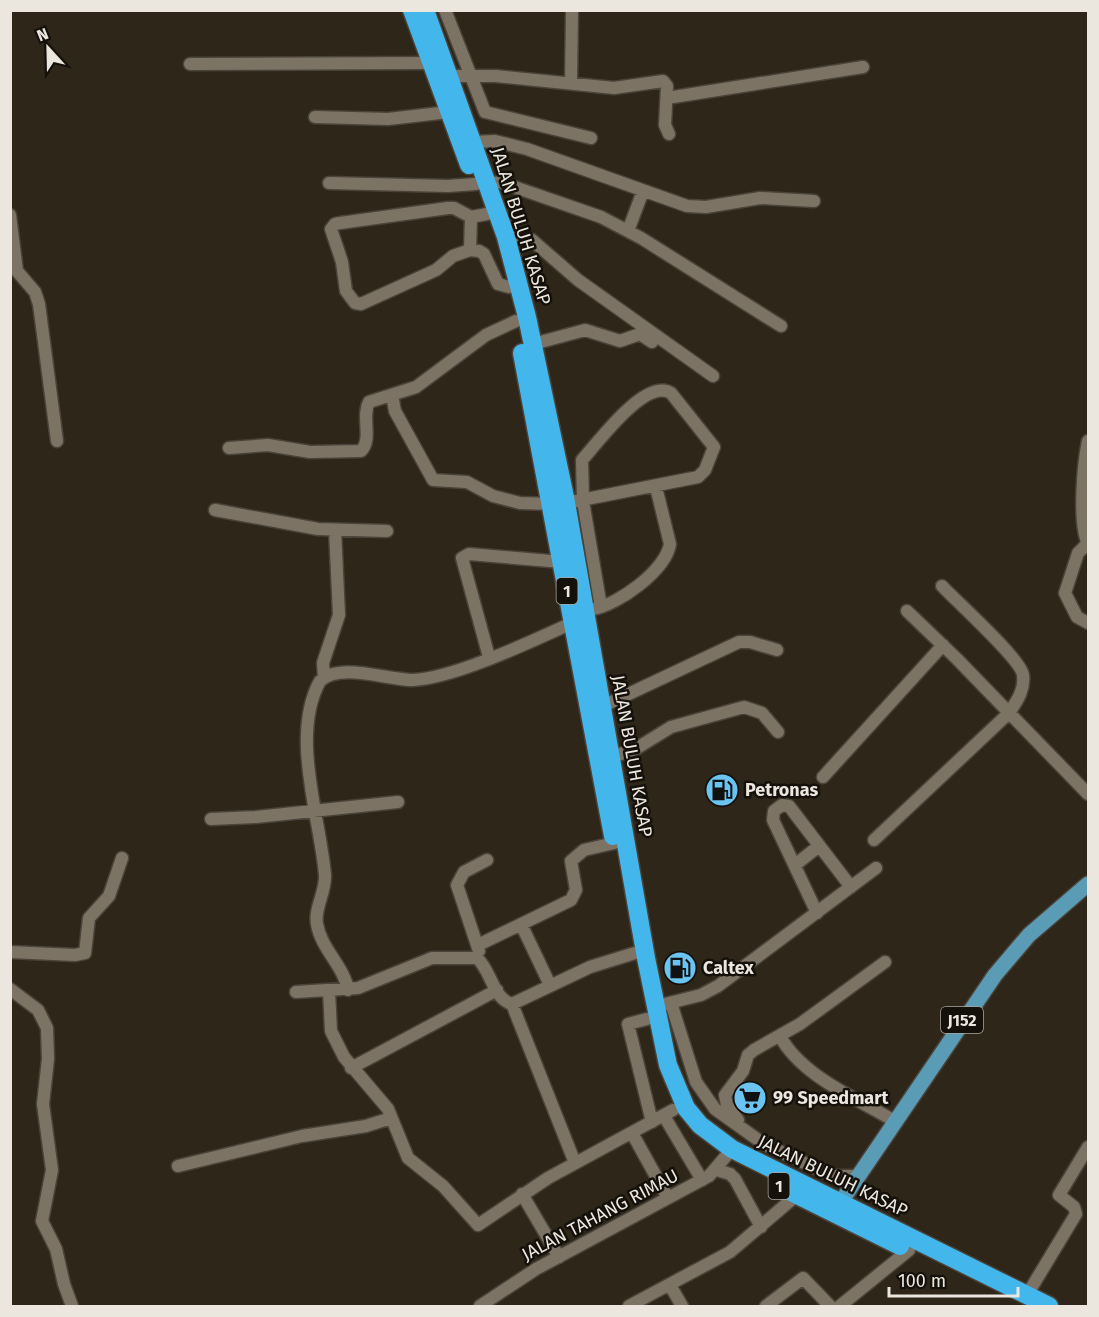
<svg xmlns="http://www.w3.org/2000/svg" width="1099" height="1317" font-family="'Fira Sans',sans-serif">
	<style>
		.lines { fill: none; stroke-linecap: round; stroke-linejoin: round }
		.minor-casing { stroke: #4a4339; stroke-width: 15 }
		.major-casing { stroke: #4a4339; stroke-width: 18 }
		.highway-casing { stroke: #4a4339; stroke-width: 21 }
		.minor { stroke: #7d7365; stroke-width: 12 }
		.major { stroke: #5a9bb6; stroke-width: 15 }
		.highway { stroke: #43b6ec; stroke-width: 18 }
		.labels { text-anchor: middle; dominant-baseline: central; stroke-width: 5; stroke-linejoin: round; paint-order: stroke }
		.shield { fill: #14100a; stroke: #aaa69e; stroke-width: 1.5 }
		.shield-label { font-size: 16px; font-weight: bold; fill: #ebe6de }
		.street-label { font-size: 18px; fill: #ebe6de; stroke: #14100a }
		.poi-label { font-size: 18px; font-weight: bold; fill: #ebe6de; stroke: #14100a; text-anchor: start }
	</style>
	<rect width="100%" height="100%" fill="#2f261a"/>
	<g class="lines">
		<defs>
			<path id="minor" d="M 445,10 L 485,112 L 591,138
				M 190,64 L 431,63
				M 450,76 L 496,76 L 614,88 L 663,81 L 667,86 L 665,125 L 669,134
				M 571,83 L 572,10
				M 667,98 L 863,67
				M 315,117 L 388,119 L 449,112
				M 473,142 L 495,141 L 527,149 L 687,206 L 706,207 L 760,198 L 814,201
				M 329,183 L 448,186 L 476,184
				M 488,184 L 500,182 L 601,217 L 641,238 L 781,326
				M 487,214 L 471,217 L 454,208 L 448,208 L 340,223 L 335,224 L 331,229 L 342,262 L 346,291 L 355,303 L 361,304 L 436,270 L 453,256 L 470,250 L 479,251 L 484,254 L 498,284 L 509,287
				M 10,215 L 17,271 L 35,292 L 39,304 L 57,441
				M 628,231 L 643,191
				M 506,237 L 532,240 L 578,280 L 713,376
				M 470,250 L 471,217
				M 533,344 L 585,330 L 620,341 L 640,334 L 652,342
				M 392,395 L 395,411 L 433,480 L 467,482 L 493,496 L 520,503 L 551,504
				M 1088,441 C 1083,465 1078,523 1088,544
				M 229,448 L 268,445 L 310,452 L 361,451 C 373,439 361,417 369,402 L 416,387 L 486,335 L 516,321
				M 566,503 L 698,477 L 705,470 L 714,447 L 671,393 C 645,377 597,444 582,460 L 583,501 L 601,607
				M 215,510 L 318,529 L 387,531
				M 1088,543 L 1078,553 L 1065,593 L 1077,617 L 1088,623
				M 593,609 C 618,605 666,570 670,544 L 656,487
				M 907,611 L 957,659 L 1088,794
				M 489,657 L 462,558 L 469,554 L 562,562
				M 324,677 L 323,663 L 339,615 L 335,530
				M 603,706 L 739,642 L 750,642 L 777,650
				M 612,757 L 637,748 L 671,727 L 744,707 L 762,713 L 778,732
				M 823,777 L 943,645
				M 211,819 L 256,817 L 398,802
				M 874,840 L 1009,713 C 1017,701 1025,690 1023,675 C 1021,659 956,601 942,586
				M 795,865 L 819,846
				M 817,913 L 773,820 L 774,811 L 782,805 L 789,806 L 851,887
				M 521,924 L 550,985
				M 478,945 L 571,900 L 576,890 L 571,861 L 584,850 L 614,843
				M 479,951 L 457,885 L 464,872 L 487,860
				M 10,952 L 75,955 L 85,953 L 89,918 L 109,896 L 122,858
				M 10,989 L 38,1010 L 47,1028 L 48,1059 L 43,1104 L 52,1170 L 42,1221 L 56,1249 L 64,1284 L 72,1306
				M 348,990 C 344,966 321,949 317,924 C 314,908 326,892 325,875 C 320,817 290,735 320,681 C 340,662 387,680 413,680 C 455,678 532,641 572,623
				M 329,991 L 331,1031 L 344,1057 L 388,1109 L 408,1158 L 443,1186 L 478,1225 L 548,1178 L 673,1110
				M 296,992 L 358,988 L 432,958 L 477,958 C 491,970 493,999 512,1004 L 575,1163
				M 671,1003 L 696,1082 L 715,1109 L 764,1144 L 832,1176 L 859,1176
				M 512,1004 L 590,967 L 635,953
				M 665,1004 L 701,995 L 718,986 L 876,868
				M 647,1019 L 628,1024 L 652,1122
				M 780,1036 C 801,1076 858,1099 896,1122
				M 351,1068 L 497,990
				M 664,1116 L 702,1180
				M 738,1120 L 727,1105 L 725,1095 L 743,1071 L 748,1055 L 754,1050 L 800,1024 L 885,962
				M 632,1133 L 668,1198
				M 178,1166 L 302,1136 L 366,1126 L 391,1118
				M 717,1170 L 730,1174 L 735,1179 L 761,1227
				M 522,1194 L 559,1257
				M 670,1285 L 682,1306
				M 1027,1295 L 1076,1214 L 1074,1207 L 1059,1195 L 1088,1147
				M 480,1306 L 536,1269 L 709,1176 L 732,1149
				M 629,1306 L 730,1252 L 797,1195
				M 766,1306 L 803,1278 L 830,1306
				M 840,1306 L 909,1250"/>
			<path id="major" d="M 834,1212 L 995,975 L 1029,935 L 1088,884"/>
			<path id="highway" d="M 412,10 L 469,165
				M 425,10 L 506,237 L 527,317 L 565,497 L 646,958 L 668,1065 L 686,1108 L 700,1125 L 732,1149 L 1049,1306
				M 522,353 L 613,836
				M 787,1190 L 900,1246"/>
		</defs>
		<use href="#minor" class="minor-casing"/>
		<use href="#major" class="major-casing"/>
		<use href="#highway" class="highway-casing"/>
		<use href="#minor" class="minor"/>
		<use href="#major" class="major"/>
		<use href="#highway" class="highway"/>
	</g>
	<defs>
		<symbol id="fuel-disc" viewBox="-11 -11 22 22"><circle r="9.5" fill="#6ac3f1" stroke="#14100a"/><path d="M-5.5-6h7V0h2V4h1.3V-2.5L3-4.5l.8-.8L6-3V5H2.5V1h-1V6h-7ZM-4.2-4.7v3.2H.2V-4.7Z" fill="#111"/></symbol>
		<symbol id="supermarket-disc" viewBox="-11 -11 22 22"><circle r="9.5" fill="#6ac3f1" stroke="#14100a"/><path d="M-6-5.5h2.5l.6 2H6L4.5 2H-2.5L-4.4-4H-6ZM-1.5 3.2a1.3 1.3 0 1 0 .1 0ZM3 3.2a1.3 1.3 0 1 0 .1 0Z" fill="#111"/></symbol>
	</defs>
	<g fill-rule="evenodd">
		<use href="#fuel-disc" x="703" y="771" width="38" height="38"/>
		<use href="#fuel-disc" x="661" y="949" width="38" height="38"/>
		<use href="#supermarket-disc" x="731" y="1079" width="38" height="38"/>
	</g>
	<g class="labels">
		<g class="shield">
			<rect x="556.5" y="578" width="21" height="26" rx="4.5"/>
			<rect x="941" y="1007" width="42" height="26" rx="4.5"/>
			<rect x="768.5" y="1173" width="21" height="26" rx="4.5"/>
		</g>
		<g class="shield-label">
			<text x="567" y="591">1</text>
			<text x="962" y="1020">J152</text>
			<text x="779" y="1186">1</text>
		</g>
		<g class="street-label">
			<text transform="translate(521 226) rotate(73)">JALAN BULUH KASAP</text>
			<text transform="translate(632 756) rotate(80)">JALAN BULUH KASAP</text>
			<text transform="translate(833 1176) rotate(26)">JALAN BULUH KASAP</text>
			<text transform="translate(600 1215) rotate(-28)">JALAN TAHANG RIMAU</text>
		</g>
		<g class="poi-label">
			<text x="745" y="790">Petronas</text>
			<text x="703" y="968">Caltex</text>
			<text x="773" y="1098">99 Speedmart</text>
		</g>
	</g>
	<rect width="1099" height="1317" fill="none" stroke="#ebe6de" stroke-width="24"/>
	<g transform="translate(48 48) rotate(338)" stroke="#14100a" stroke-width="4.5" paint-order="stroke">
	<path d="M0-4.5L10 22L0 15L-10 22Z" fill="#ebe6de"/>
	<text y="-9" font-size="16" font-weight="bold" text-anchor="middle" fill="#ebe6de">N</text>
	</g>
	<path d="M889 1287v9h129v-9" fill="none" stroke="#ebe6de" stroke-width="3"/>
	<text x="898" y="1287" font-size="18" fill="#ebe6de" stroke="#14100a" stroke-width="4.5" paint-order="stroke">100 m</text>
</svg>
